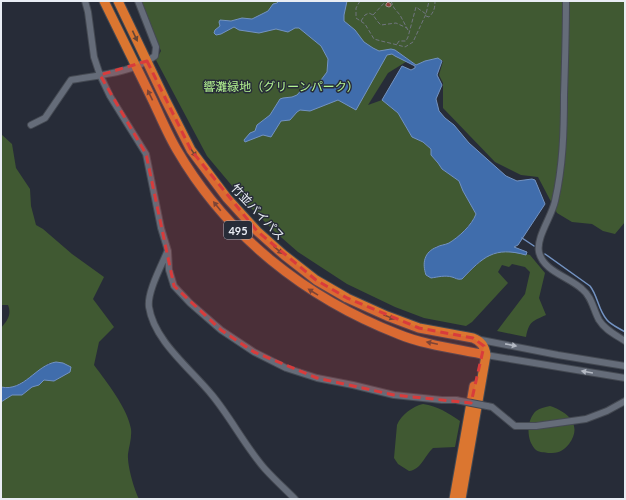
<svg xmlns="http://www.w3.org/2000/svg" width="626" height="500" font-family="Lato,'Noto Sans JP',sans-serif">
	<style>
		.green { fill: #405932 }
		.water { fill: #406dac; stroke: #7393c2 }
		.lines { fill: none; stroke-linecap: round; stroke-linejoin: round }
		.stream { stroke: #7393c2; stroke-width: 1.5 }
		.building { fill: #8e3d36; stroke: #9e8c89 }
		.minor-casing { stroke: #444952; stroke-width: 8 }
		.highway-casing { stroke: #444952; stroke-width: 11 }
		.path { stroke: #70757f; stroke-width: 1; stroke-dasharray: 4 2; stroke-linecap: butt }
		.minor { stroke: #656c79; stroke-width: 6 }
		.highway { stroke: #db7630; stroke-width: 9 }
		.minor-bridge-casing { stroke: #444952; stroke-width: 8; stroke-linecap: butt }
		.minor-bridge { stroke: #656c79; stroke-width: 6 }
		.oneway { fill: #664635 }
		.oneway2 { fill: #b4b9c3 }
		.marked { fill: #d83c3c; fill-opacity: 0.2; stroke: #d83c3c; stroke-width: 3; stroke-dasharray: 8 5; stroke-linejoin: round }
		.labels { text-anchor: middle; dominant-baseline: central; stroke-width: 3; stroke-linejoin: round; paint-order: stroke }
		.shield { fill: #272c38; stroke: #afb3bc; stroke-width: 1 }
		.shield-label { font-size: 11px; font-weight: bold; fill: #e9edf4 }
		.park-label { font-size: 12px; fill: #b3f391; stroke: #272c38 }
		.street-label { font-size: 12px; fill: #e9edf4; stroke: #272c38 }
	</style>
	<rect width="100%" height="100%" fill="#272c38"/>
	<path class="green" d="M 144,1 L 625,1 L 625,222 L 615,234 L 603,231 L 592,224 L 572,222 L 557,213 L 538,177 L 521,175 L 495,162 L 443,108 L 443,83 L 439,75 L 443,61 C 434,57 425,61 416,65 L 409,60 L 388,73 L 368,105 L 382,100 L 398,113 L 412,137 L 423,142 L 431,149 L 431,155 L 438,163 L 442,169 L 459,181 L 463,191 L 476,214 C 472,224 458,238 448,244 C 444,245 439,246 435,247 L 431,278 C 438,277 445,275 452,277 C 456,278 457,280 462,279 L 486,256 L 502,251 L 512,251 L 530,255 L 545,273 L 539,298 L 546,315 C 533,321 529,321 526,337 L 497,331 L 525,294 L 530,272 L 525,267 L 512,264 L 509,267 L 502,265 L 498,272 L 508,283 L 472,322 L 466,326 L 424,318 L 395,307 L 347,284 L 298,252 L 274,231 L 249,206 L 207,156 L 156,60 L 161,51 L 141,3 Z
		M 1,134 L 12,144 L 16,168 L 30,189 L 31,206 L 36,225 L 43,229 L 72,254 L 104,277 L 93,299 L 114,327 L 99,342 L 94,365 C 106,381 128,409 131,429 C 132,438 129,446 128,454 C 127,465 134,489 139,499 L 1,499 L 1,402 L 12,395 L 22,395 L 32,387 L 39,385 L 44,380 L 54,381 L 58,379 L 49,363 L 31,377 L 14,387 L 1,387 L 1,328 C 7,321 12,315 8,305 L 1,305 Z
		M 423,404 C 438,406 448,413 460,421 L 455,447 L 433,448 C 425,455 421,470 409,471 L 398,464 L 394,458 L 397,425 C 401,415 413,406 423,404 Z
		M 550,406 C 568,412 583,425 569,444 C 562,452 559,453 548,453 C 545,452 540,453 536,450 C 526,441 526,420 536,411 C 540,408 546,407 550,406 Z"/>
	<path class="water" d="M 279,1 L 347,1 L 344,15 L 344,21 L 355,30 L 364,42 L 373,48 L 379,51 L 391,49 L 395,50 L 416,65 L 425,61 L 438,58 L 442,61 L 437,75 L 442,85 L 436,99 L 439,111 L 445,118 L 454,125 L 469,143 L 506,176 L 517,181 L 532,179 L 535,180 L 545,204 L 518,245 L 514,247 L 527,252 L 526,255 C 494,246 483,257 462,279 C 457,280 456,278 452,277 C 445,275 438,277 431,278 L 426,275 C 422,263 424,252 437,247 C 440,245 445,245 449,243 C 459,237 472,225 476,214 L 463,191 L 459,181 L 442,169 L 438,163 L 431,155 L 431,149 L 423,142 L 412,137 L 398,113 L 382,100 L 402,66 L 411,70 L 415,68 L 415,66 L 395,56 L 392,54 L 387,55 L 356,110 L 338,100 L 310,111 L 300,110 L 297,112 L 290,120 L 281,121 L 271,137 L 263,135 L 245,142 L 244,140 L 250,133 L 255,131 L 257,125 L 270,115 L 280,99 L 283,98 L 292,97 L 297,95 L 304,87 L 312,87 L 321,80 L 327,72 L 328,59 L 321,46 L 299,28 L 295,28 L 288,32 L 276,29 L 259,33 L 239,30 L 234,27 L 221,34 L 216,35 L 214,33 L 215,30 L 220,26 L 219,22 L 220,20 L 231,21 L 242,18 L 252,19 L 268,11 L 273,4 L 277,3 Z
		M 56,362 L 63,363 L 71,367 L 70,372 L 54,381 L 44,380 L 39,385 L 32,387 L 22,395 L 12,395 L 1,402 L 1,387 C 24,392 36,365 56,362 Z"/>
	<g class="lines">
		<path class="stream" d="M 522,238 L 534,246
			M 545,254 L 590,286 C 598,296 598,310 607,320 C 611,325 619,328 625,332"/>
	</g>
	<path class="building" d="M 388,2 L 391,4 L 391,6 L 389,7 L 386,6 L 386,4 Z"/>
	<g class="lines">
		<defs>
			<path id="minor" d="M 85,1 L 88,12 L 94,57 L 100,75 L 110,96 L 146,154 L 161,228 L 168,251 L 169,270 L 174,286 L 190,303 L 221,330 L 254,352 L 286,368 L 317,378 L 353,385 L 394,395 L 442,400 L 456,400
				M 566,1 C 566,32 565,64 564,95 C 564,131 563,166 555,201 C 552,216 536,237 539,252 C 543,271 569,277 582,289 C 592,297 593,309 599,320 C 605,330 616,335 625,341
				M 31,125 L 45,118 L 71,80 C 100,75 132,73 155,56 L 156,47 L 138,1
				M 167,252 C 161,267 147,292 149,307 C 154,341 191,369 212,395 C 231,418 245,446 265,469 C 275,480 285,489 295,499
				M 476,339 L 558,355 L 625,366
				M 486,355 L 625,378
				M 487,406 L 492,407 L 515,426 L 536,426 L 586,419 L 607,411 L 625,401"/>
			<path id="highway" d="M 104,1 C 120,34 137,68 153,101 C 161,118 168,135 177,150 C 227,236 306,298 398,334 C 424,345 458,349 486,355
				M 118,1 L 165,99 L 191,150 L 227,198 L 257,231 L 284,255 L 316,280 L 347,298 L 387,316 L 419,328 L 473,338 C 481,341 485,346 486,355 L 461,499
				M 454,499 L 474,386"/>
		</defs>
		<use href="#minor" class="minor-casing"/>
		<use href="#highway" class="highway-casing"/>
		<path class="path" d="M 360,1 L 356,8 L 356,18 L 365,24 L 374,39 C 384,42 395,44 405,47 L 413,42 L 426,14 L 429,1
			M 391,1 L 394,8 L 400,15 L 409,32
			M 373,15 L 386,1
			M 426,16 L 429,17 C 434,12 435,8 435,1
			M 361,21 L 365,15 L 369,13 L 373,15 L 378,22 L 381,25 L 396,23 L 407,28
			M 397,44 L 399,41 L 406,41 L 408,37 L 416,7 L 426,14"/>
		<use href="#minor" class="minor"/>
		<use href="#highway" class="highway"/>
		<defs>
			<path id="minor-bridge" d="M 456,400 L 487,406"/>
		</defs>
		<use href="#minor-bridge" class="minor-bridge-casing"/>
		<use href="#minor-bridge" class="minor-bridge"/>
	</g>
	<defs><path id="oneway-solid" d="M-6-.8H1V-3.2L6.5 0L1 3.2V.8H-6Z"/></defs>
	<g class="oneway">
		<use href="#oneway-solid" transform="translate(135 36) rotate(65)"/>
		<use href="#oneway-solid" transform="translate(150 95) rotate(-116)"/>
		<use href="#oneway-solid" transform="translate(193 152) rotate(56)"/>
		<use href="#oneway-solid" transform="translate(217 206) rotate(-129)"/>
		<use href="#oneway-solid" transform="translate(278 250) rotate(41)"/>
		<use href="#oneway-solid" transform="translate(313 292) rotate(-148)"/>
		<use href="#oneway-solid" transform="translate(389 317) rotate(22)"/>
		<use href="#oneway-solid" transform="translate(432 343) rotate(-168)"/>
	</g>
	<g class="oneway2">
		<use href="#oneway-solid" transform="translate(511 345) rotate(11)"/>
		<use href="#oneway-solid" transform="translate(587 372) rotate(-170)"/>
	</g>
	<path class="marked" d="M 147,61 L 191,150 L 257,231 L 316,280 L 347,298 L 419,328 L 473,338 L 484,346 L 471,403 L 394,395 L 317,378 L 254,352 L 221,330 L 174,286 L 146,154 L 100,75 Z"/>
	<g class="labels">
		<rect class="shield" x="224" y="221" width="28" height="18" rx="3"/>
		<g class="shield-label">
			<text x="238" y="230">495</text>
		</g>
		<g class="park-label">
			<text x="281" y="86">響灘緑地（グリーンパーク）</text>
		</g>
		<g class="street-label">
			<text transform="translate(258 212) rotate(47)">竹並バイパス</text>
		</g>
	</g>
	<rect width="626" height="500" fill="none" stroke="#e9edf4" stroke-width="4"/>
</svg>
